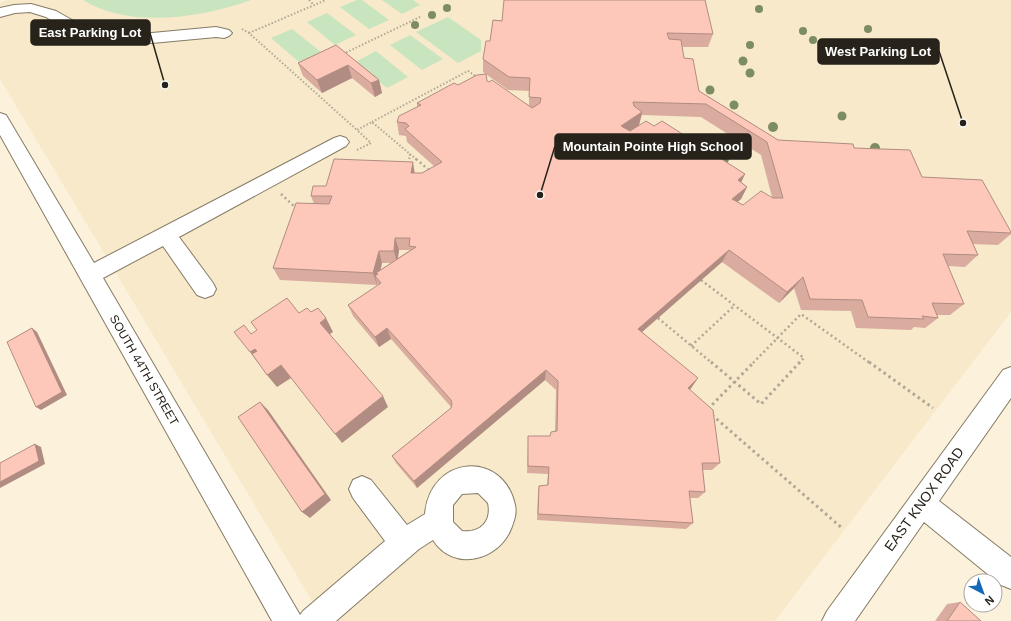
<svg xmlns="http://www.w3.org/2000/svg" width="1011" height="621" font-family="Arial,sans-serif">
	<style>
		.built { fill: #f7e9ca }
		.green { fill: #c8e5bf }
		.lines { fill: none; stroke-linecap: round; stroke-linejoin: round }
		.minor-casing { stroke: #857b66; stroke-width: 2 }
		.path-far2 { stroke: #b0a796; stroke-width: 2; stroke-dasharray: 1.5 2; stroke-linecap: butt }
		.path-far1 { stroke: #b0a796; stroke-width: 2.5; stroke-dasharray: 2 3; stroke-linecap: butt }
		.path { stroke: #b0a796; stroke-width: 3; stroke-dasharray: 2.5 3.5; stroke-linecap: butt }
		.minor { fill: #fff; fill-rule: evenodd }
		.tree { fill: #7c8d64 }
		.wall { fill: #daac9f; fill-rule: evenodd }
		.shaded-wall { fill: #b18c82 }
		.building { fill: #fdc8b9; stroke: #b18c82; fill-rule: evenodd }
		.labels { text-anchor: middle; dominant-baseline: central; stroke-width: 4; stroke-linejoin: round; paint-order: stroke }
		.street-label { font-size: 12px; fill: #27231b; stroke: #fff }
		.near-street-label { font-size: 14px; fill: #27231b; stroke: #fff }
		.leader { fill: none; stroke: #27231b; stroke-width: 1.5 }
		.callout-dot { fill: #27231b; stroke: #fff; stroke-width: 1.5 }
		.callout { fill: #27231b; stroke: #27231b; stroke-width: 1.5 }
		.callout-label { font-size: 13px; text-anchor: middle; font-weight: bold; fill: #fff }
	</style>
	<rect width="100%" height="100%" fill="#fcf1da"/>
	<path class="built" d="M 7,0 L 1011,0 L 1011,312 L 775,621 L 324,621 L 0,79 L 0,3 Z"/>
	<path class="green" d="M 83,0 L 251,0 C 201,18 130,29 83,0 Z
		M 357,0 L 362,0 L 389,20 L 369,29 L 340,7 Z
		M 382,0 L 413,0 L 420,5 L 402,14 Z
		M 327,13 L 356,35 L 335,45 L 307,22 Z
		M 448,17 L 481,40 L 481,51 L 458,63 L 416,32 Z
		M 292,29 L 321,52 L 299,62 L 271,38 Z
		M 410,35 L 443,59 L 422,70 L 390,45 Z
		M 376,51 L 408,77 L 387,88 L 355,62 Z"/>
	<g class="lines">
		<defs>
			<path id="minor" d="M 31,4 L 56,11 L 79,24 L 119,32 L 152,33 L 216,27 L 229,30 L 232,33 L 229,36 L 224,38 L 216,37 L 152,43 L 119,42 L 69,31 L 46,17 L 30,12 L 15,13 L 0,17 L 0,8 L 14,5 Z
				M 0,113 L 6,115 L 94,263 L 334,138 L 340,136 L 346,138 L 349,142 L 346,146 L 179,237 L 213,283 L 216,289 L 213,295 L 205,298 L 197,295 L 163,246 L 103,278 L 300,615 L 303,611 L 385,541 L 353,498 L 349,489 L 353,480 L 362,476 L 371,480 L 407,525 L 425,514 C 430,455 503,449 515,505 C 517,514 514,521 511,529 C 498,561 453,572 433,540 L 419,549 L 336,621 L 272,621 L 0,135 ZM 478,493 L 488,503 C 492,522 480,533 462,531 L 453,522 L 453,505 L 462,494 Z
				M 1011,367 L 1011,398 L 939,501 L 1011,557 L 1011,589 L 1001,585 L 924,522 L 855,621 L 822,621 L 827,611 L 1003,370 Z"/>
		</defs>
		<use href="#minor" class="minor-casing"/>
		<path class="path-far2" d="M 309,0 L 314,5
			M 242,29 L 249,33 L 357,130
			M 249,33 L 326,0
			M 343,54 L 422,16
			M 372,122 L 468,71 L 477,77
			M 357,150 L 371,143 L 357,130 L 372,122 L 410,154 L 409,160
			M 410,154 L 417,160"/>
		<path class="path-far1" d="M 416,159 L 430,171
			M 408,164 L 409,159
			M 281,194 L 296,208
			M 701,280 L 804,358 L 799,363
			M 658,318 L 712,363
			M 691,346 L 734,306
			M 753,363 L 801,314 L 870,363"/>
		<path class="path" d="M 711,362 L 761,404 L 800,362
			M 869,362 L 933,408
			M 708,409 L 754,362
			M 712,415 L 842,528"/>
		<use href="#minor" class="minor"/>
	</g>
	<g class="tree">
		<circle cx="447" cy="8" r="4"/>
		<circle cx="759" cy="9" r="4"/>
		<circle cx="432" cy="15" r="4"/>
		<circle cx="415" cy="25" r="4"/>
		<circle cx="868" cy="29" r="4"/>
		<circle cx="803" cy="31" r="4"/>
		<circle cx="813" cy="40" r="4"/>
		<circle cx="750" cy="45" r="4"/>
		<circle cx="743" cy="61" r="4.5"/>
		<circle cx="750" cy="73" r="4.5"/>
		<circle cx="710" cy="90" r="4.5"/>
		<circle cx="734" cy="105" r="4.5"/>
		<circle cx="842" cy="116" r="4.5"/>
		<circle cx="773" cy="127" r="5"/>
		<circle cx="875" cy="148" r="5"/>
		<circle cx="724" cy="159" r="5"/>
	</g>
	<path class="wall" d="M 493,20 L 713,34 L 708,47 L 682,47 L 684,58 L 699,91 L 778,140 L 854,148 L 922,177 L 1011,232 L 1011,234 L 998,245 L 973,244 L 978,255 L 965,267 L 948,266 L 964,304 L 950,315 L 937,315 L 938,318 L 925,328 L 914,327 L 911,330 L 856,328 L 851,311 L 801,310 L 794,288 L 779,303 L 722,262 L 642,332 L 692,387 L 690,390 L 720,463 L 712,470 L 703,470 L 705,492 L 698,498 L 690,498 L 693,523 L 686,529 L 537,520 L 538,492 L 539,486 L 547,485 L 548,474 L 527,473 L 528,436 L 550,436 L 555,431 L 556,390 L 545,380 L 417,488 L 396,463 L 392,456 L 451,408 L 451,407 L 391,339 L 379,347 L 353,316 L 348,305 L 378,286 L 377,283 L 377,285 L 280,280 L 273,268 L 314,204 L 311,196 L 326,186 L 415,173 L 422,173 L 434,166 L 407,142 L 406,136 L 399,135 L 397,122 L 417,107 L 417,103 L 458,85 L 487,81 L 529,105 L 529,91 L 508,90 L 483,72 L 483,59 L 490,41 ZM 642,115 L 701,117 L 761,155 L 772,197 L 743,205 L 737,202 L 741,199 L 747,187 L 741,182 L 745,174 L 639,125 ZM 399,250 L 410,250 L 398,258 ZM 382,263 L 391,263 L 380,270 Z
		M 336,45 L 379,80 L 382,93 L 375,97 L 352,78 L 322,93 L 303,76 L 298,63 Z
		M 960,602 L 981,621 L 935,621 L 947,604 Z"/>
	<path class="shaded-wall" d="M 348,65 L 352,78 L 322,93 L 317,80 Z
		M 379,80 L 382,93 L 375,97 L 371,83 Z
		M 642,112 L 639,125 L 618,139 L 621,126 Z
		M 413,162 L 415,175 L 411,173 Z
		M 745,174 L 739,187 L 738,180 Z
		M 747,187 L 741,199 L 726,212 L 732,199 Z
		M 395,238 L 399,250 L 397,263 L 394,251 Z
		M 729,250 L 722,262 L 634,339 L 638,329 Z
		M 379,251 L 382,263 L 379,277 L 378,274 L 376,273 L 378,278 L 375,276 L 377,283 L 377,285 L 373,273 Z
		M 803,277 L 794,288 L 779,303 L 787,292 Z
		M 326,318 L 333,332 L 327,336 L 320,323 Z
		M 32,328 L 37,332 L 67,395 L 41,410 L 36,407 Z
		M 387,328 L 391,339 L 379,347 L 375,337 Z
		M 255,349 L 265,361 L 260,365 L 250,352 Z
		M 281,365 L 291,378 L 277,387 L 267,375 Z
		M 546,370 L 545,380 L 417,488 L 414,481 Z
		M 698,378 L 692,387 L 682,397 L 688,388 Z
		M 383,396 L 388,407 L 342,443 L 335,434 Z
		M 260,402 L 268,410 L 331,500 L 310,518 L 302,512 Z
		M 35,444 L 41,447 L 45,464 L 0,488 L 0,482 Z"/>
	<path class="building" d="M 504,0 L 705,0 L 713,34 L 667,33 L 669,39 L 681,40 L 684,58 L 693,59 L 699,91 L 778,140 L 853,144 L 854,148 L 910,150 L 922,177 L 982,180 L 1011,232 L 1011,233 L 967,231 L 978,255 L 943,254 L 964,304 L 932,303 L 938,318 L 922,316 L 924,319 L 868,317 L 862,300 L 810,299 L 803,277 L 787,292 L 729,250 L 638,329 L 698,378 L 688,388 L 713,410 L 720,463 L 702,463 L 705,492 L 689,491 L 693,523 L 538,514 L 539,486 L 548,485 L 549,467 L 528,466 L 528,436 L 550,436 L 551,432 L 557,431 L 558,381 L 546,370 L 414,481 L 392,456 L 451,408 L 452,404 L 451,400 L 387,328 L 375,337 L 348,305 L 381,283 L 375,276 L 378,274 L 376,273 L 416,247 L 409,246 L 410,238 L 395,238 L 394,251 L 379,251 L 373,273 L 273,268 L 296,203 L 329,204 L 332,196 L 311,196 L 313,186 L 326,186 L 334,159 L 413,162 L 411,173 L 422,173 L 442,162 L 405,129 L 409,126 L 406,123 L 397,122 L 399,116 L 421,105 L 417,103 L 454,83 L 458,85 L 477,75 L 486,74 L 487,81 L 489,82 L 492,80 L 532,108 L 540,103 L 541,98 L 529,97 L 530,78 L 509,77 L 483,59 L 486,41 L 490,41 L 493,20 L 502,21 ZM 633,102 L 706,104 L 767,142 L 783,198 L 773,198 L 761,191 L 743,205 L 732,199 L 747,187 L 738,180 L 745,174 L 662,121 L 654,126 L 646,121 L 630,131 L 621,126 L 642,112 L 634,106 Z
		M 336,45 L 379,80 L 371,83 L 348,65 L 317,80 L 298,63 Z
		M 287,298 L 299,313 L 307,308 L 311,312 L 318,308 L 326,318 L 320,323 L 383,396 L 335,434 L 281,365 L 267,375 L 252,354 L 257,351 L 255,349 L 250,352 L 234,332 L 244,325 L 251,334 L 257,330 L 251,322 Z
		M 32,328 L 62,392 L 36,407 L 7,342 Z
		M 260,402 L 325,494 L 302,512 L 238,417 Z
		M 35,444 L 39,461 L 0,482 L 0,463 Z
		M 960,602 L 981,621 L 947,621 Z"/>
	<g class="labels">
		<g class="street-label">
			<text transform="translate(144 370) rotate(60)">SOUTH 44TH STREET</text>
		</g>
		<g class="near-street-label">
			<text transform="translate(924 499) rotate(-54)">EAST KNOX ROAD</text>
		</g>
	</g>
	<path class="leader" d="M165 85L150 33M963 123L939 51M540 195L555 146"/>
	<g class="callout-dot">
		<circle cx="165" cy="85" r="4"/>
		<circle cx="963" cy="123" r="4"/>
		<circle cx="540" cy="195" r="4"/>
	</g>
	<g class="callout">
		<rect x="31" y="20" width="119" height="25" rx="4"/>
		<rect x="818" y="39" width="121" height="25" rx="4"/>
		<rect x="555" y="134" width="196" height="25" rx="4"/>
	</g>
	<g class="callout-label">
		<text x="90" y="37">East Parking Lot</text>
		<text x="878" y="56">West Parking Lot</text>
		<text x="653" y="151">Mountain Pointe High School</text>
	</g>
	<g transform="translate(983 593) rotate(139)"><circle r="19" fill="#ffffff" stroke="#a9a7a4"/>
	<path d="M0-3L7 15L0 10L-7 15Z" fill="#1369b6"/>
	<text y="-6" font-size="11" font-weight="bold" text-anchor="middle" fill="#27231b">N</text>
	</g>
</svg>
